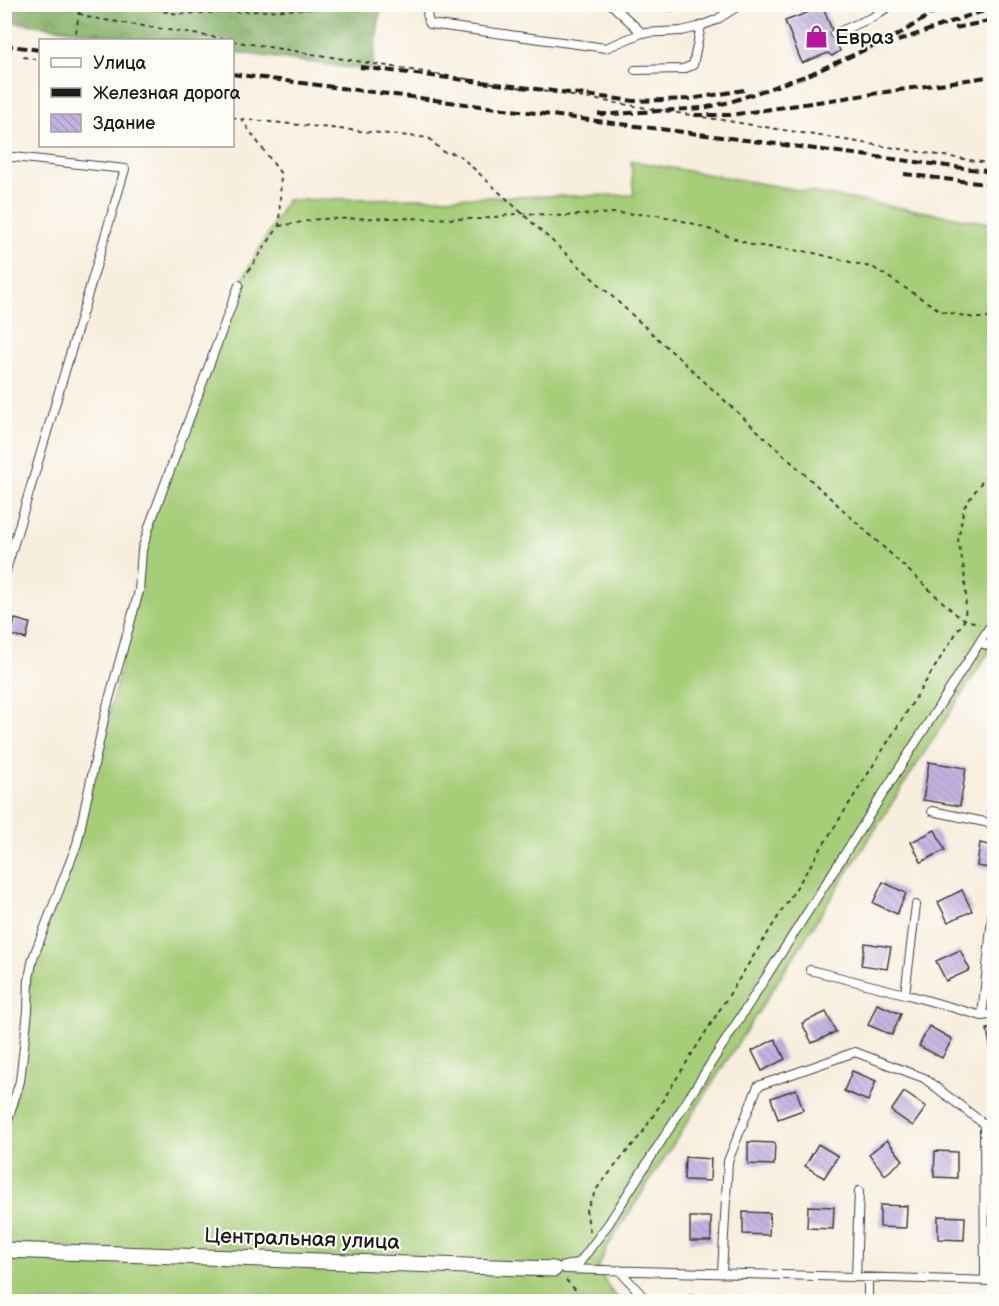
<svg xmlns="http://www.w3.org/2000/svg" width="999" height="1306" font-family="'Balsamiq Sans',sans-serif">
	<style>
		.grass { fill: #a6cd78; stroke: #61744a; stroke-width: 1.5 }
		.forest { fill: url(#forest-crowns); stroke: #506642; stroke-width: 1.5 }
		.building { fill: url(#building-back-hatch) }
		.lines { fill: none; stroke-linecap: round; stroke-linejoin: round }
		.service-casing { stroke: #3d3c39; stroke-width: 10 }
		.minor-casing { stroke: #3d3c39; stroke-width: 17 }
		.path { stroke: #3d3c39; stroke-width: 2; stroke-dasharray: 4.5 4.5; stroke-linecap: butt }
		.service { stroke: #fff; stroke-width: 8 }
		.minor { stroke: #fff; stroke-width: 15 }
		.rail { stroke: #1c1c1c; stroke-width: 4; stroke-dasharray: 9 4.5; stroke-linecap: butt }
		.labels { text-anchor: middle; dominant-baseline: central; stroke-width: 4.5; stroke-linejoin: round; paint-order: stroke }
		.poi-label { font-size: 21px; fill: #1c1c1c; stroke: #fdfcf7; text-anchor: start }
		.street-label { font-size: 21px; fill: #1c1c1c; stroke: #fdfcf7 }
	</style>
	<defs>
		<pattern id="forest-crowns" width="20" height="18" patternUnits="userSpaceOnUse" patternTransform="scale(1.5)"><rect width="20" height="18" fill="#84b068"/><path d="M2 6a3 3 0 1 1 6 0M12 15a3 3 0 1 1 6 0" fill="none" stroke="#6b8e55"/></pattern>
		<pattern id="building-back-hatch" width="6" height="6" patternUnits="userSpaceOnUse" patternTransform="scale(1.5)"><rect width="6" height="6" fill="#c3b2e1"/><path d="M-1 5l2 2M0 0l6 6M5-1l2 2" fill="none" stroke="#a798c0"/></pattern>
	</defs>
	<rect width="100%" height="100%" fill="#fdfcf7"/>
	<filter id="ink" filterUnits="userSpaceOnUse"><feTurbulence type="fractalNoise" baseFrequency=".0167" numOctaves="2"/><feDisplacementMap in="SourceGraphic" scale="12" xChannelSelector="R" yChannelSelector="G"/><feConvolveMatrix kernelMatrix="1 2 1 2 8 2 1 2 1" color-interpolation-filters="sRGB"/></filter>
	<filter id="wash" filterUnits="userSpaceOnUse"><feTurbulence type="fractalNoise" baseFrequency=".008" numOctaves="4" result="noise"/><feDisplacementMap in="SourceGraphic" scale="24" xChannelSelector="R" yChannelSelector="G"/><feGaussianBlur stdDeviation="1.35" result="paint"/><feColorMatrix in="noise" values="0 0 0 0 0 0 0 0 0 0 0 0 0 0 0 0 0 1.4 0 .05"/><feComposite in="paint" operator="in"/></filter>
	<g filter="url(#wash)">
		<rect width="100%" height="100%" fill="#f8eede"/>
		<path class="grass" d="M 631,161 L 994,224 L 994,644 L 606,1249 L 598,1269 L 611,1291 L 621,1301 L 5,1302 L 5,1132 L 20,1081 L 29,978 L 77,844 L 139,591 L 142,550 L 239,285 L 287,200 L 634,195 Z"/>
		<path class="forest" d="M 5,4 L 381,4 L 381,5 L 372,71 L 233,52 L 232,40 L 146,40 L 5,21 Z"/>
		<g id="blocks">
			<path class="building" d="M 823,7 L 840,51 L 832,56 L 828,53 L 802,63 L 785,21 Z
				M 15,619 L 30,623 L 26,639 L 11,635 Z
				M 929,762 L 966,768 L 960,806 L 923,800 Z
				M 993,774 L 994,774 L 994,813 L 987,812 Z
				M 935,830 L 945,850 L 921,862 L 911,842 Z
				M 980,843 L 994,846 L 994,869 L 977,866 Z
				M 883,882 L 906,893 L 897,914 L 873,903 Z
				M 962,890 L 972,911 L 948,922 L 938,902 Z
				M 865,943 L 891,947 L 887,969 L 861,965 Z
				M 960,950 L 970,970 L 946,981 L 936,961 Z
				M 877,1004 L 901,1014 L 892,1035 L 868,1025 Z
				M 826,1012 L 836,1032 L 812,1043 L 802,1023 Z
				M 929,1026 L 952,1039 L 942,1058 L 919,1046 Z
				M 994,1028 L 994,1050 L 991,1051 L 987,1029 Z
				M 775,1039 L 785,1059 L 762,1071 L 752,1051 Z
				M 852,1071 L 876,1081 L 868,1101 L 844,1091 Z
				M 796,1089 L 803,1110 L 778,1119 L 771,1098 Z
				M 904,1092 L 926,1107 L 913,1126 L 891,1111 Z
				M 887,1140 L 903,1160 L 885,1175 L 869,1154 Z
				M 748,1142 L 775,1143 L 774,1165 L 748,1164 Z
				M 818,1144 L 838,1156 L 824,1178 L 805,1166 Z
				M 935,1151 L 957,1152 L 957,1178 L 934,1177 Z
				M 685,1157 L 711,1159 L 710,1181 L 684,1180 Z
				M 880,1205 L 907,1206 L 906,1228 L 880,1227 Z
				M 808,1206 L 834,1207 L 833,1229 L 807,1228 Z
				M 743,1212 L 770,1213 L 769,1235 L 743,1234 Z
				M 938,1216 L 965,1217 L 964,1240 L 938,1239 Z
				M 690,1217 L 711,1217 L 711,1241 L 690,1241 Z
				M 691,1294 L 698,1302 L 682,1302 Z"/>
		</g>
	</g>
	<g filter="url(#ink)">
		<use href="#blocks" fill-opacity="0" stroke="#3d3c39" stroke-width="1.5"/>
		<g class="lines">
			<defs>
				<path id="service" d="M 429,4 C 427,12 426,17 430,24 L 606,48 L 642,33 L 681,31 L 698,27 L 716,20 L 735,8 L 738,4
					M 611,4 L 642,33
					M 834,34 L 873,17 L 892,4
					M 635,70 L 683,69 L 693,65 L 701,26
					M 4,156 L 125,169 L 4,577
					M 980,642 L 992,648 L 994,657
					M 994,712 L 994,717
					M 932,811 L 994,824
					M 810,970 L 905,994 L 982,1016 L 994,1014
					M 905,994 L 916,905
					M 982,1016 L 994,898
					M 984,1124 L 994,1122
					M 4,1132 L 20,1081 L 28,1011 L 29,978 L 33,958 L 77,844 L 106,710 L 139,591 L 142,550 L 150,524 L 239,285
					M 554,1269 L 580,1262 L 609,1223 L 994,620
					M 565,1269 L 994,1281
					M 619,1270 L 648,1302
					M 722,1273 L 728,1161 L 758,1086 L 855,1052 L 924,1078 L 984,1124 L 985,1281
					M 856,1277 L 859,1191
					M 868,1302 L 868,1278"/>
				<path id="minor" d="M 4,1250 L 554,1269"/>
			</defs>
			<use href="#service" class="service-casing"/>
			<use href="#minor" class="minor-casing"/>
			<path class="path" d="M 128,4 L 177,14 L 311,9 L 319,4
				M 653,4 L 670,11 L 718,4
				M 79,13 L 86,17 L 232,40
				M 76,33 L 80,4
				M 232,41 L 994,164
				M 23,57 L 40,60
				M 232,117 L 241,119 L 281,174 L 279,226 L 245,276
				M 241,119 L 429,138 L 443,152 L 458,154 L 959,617 L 979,624
				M 279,226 L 319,219 L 388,218 L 481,219 L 522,213 L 563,216 L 614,213 L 658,215 L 695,224 L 752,245 L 810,252 L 874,268 L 941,311 L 974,318 L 994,318
				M 590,1231 L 586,1210 L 598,1187 L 643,1132 L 965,619 L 966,596 L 964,570 L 958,541 L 964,507 L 988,473 L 994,468
				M 566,1280 L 587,1302"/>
			<use href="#service" class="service"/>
			<use href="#minor" class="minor"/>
			<path class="rail" d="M 955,28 L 994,20
				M 898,41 L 973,14 L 994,9
				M 4,45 L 40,50
				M 360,67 L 634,101 L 690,99 L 744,90
				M 232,74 L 994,172
				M 598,114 L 614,114 L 703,108 L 730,102 L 808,75 L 833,64 L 898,35 L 947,4
				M 695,115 L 730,115 L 987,77
				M 904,174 L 994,185"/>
		</g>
	</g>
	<defs>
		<symbol id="shop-bare" viewBox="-9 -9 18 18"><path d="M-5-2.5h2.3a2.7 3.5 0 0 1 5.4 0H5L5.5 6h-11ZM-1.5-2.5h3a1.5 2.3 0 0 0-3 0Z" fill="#b5179e" stroke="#fdfcf7" stroke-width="2.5" paint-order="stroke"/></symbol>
	</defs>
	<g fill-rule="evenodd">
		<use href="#shop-bare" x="800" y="20" width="33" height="33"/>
	</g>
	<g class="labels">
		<g class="poi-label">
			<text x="835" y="37">Евраз</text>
		</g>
		<g class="street-label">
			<text transform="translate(302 1239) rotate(2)">Центральная улица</text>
		</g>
	</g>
	<rect width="999" height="1306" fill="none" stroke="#fdfcf7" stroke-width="24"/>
	<rect x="39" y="39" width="195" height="108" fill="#fdfcf7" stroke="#a3a29f" stroke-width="1.5"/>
	<rect x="51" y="58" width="30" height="9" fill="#ffffff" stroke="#a3a29f" stroke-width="1.5"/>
	<text x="93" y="69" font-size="18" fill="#1c1c1c">Улица</text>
	<rect x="51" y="88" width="30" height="9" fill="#1c1c1c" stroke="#a3a29f" stroke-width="1.5"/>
	<text x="93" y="99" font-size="18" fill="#1c1c1c">Железная дорога</text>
	<rect x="51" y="114" width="30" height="18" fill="url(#building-back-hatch)" stroke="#a3a29f" stroke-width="1.5"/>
	<text x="93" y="129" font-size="18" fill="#1c1c1c">Здание</text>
</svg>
